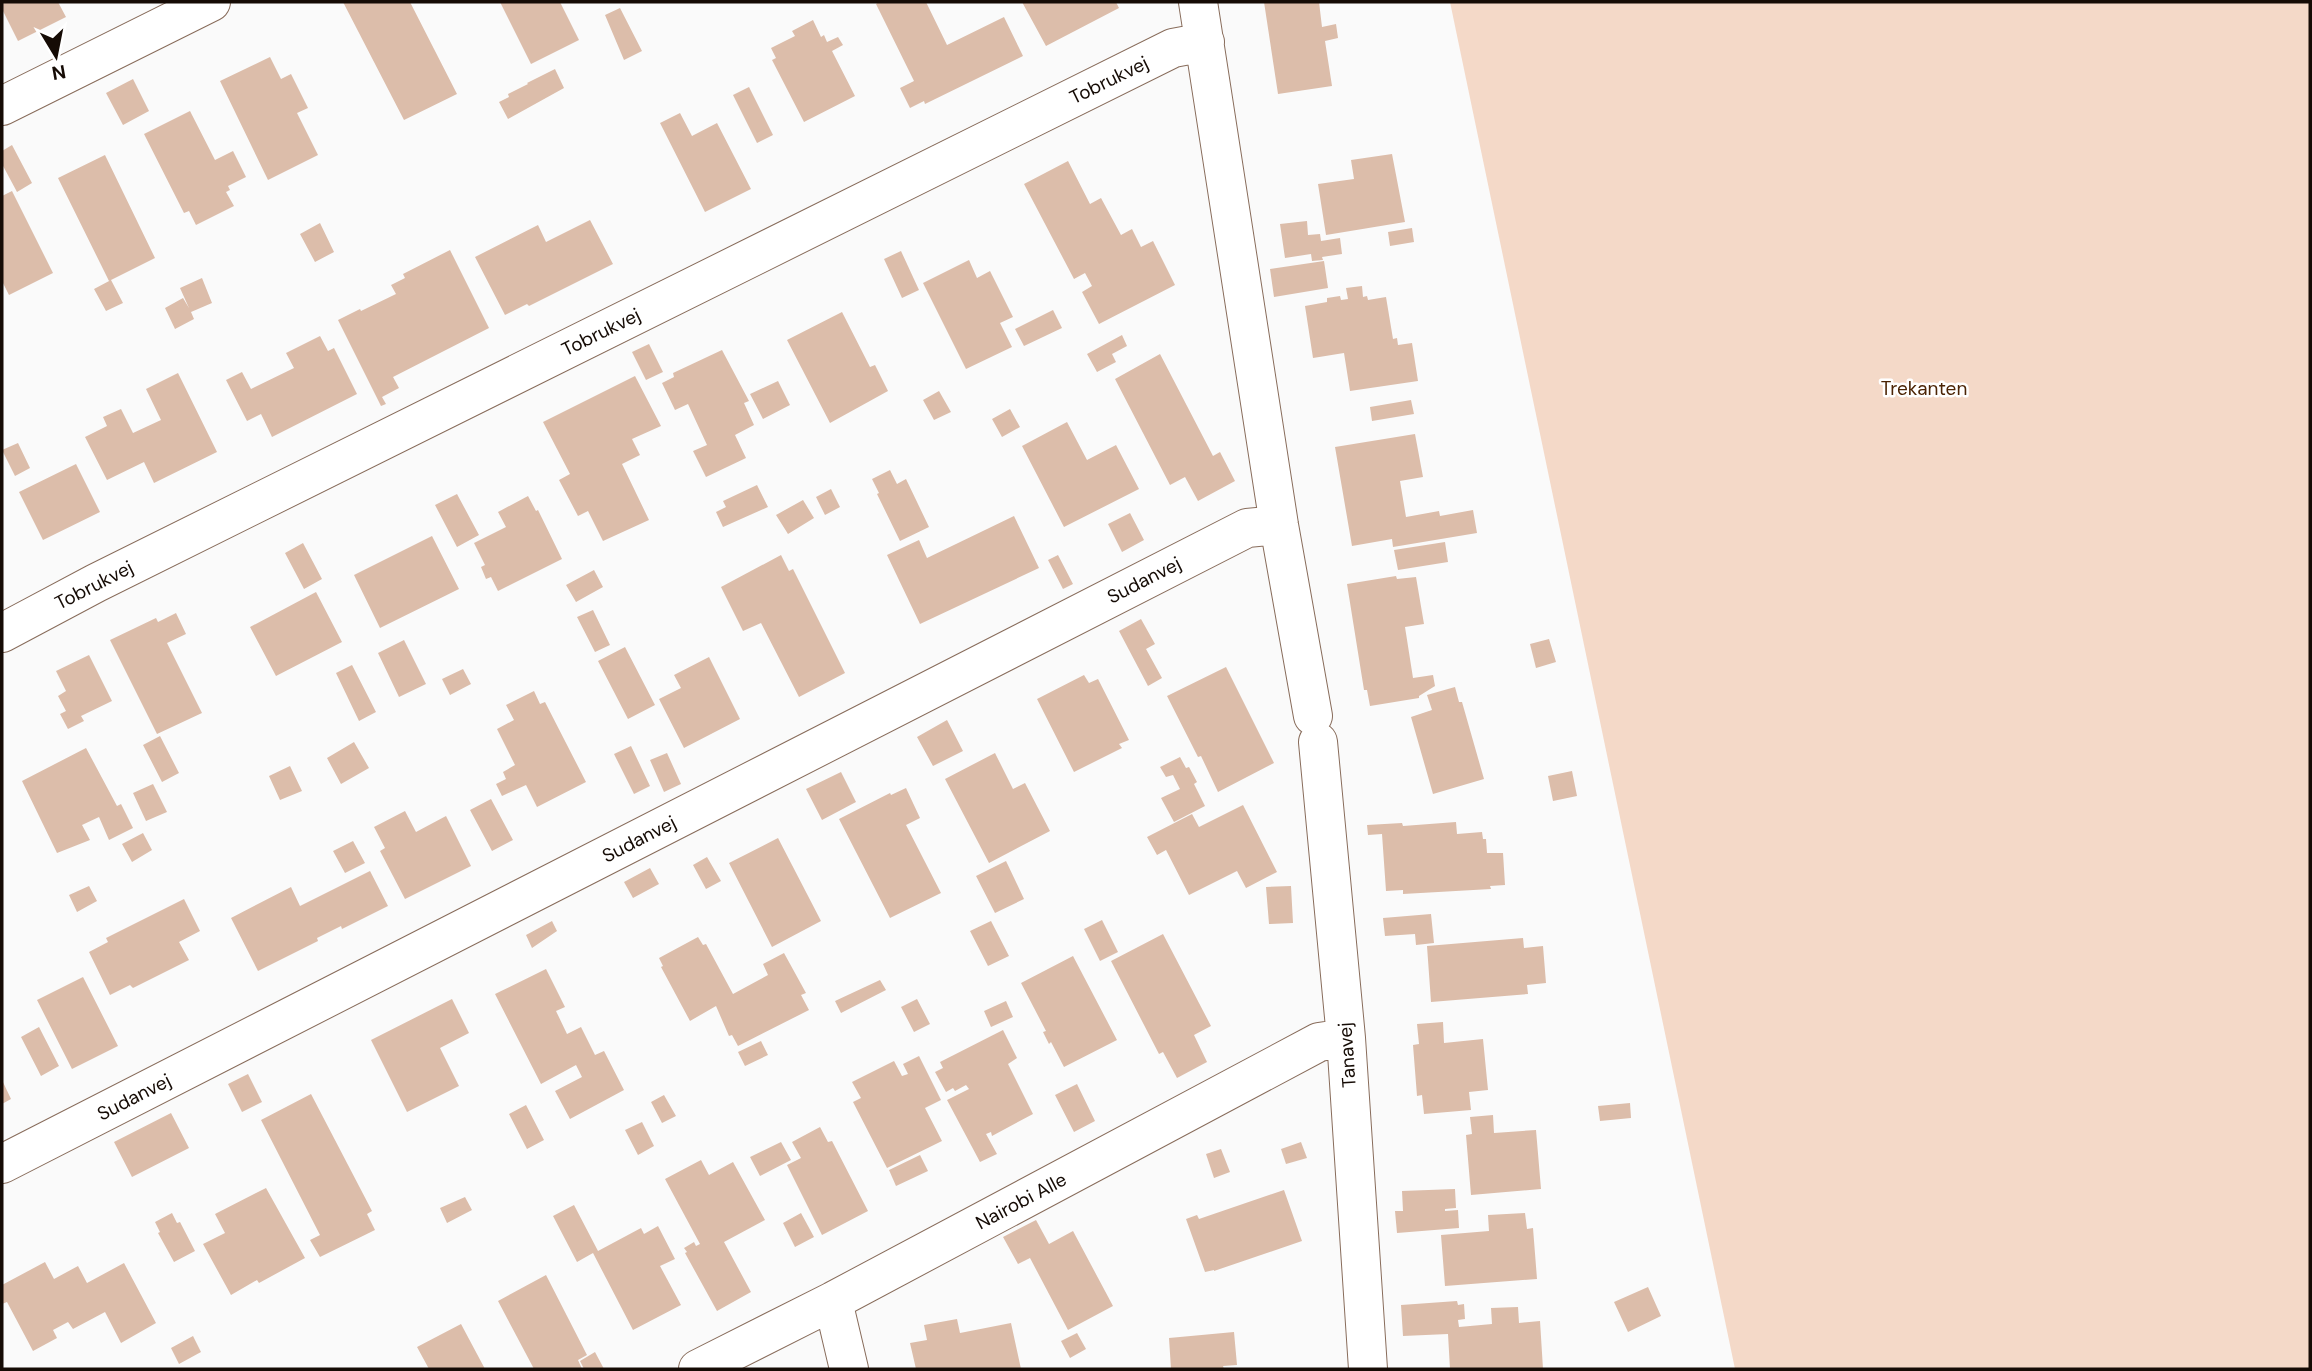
<svg xmlns="http://www.w3.org/2000/svg" width="2312" height="1371" font-family="'DM Sans',sans-serif">
	<style>
		.green { fill: #f4d9c8 }
		.building { fill: #dcbdaa }
		.lines { fill: none; stroke-linecap: round; stroke-linejoin: round }
		.street-casing { stroke: #886c5b; stroke-width: 40 }
		.street { stroke: #fff; stroke-width: 38 }
		.labels { text-anchor: middle; dominant-baseline: central; stroke-width: 5; stroke-linejoin: round; paint-order: stroke }
		.street-label { font-size: 19px; fill: #150b05; stroke: #fff }
		.park-label { font-size: 19px; fill: #4b2405; stroke: #fff }
	</style>
	<rect width="100%" height="100%" fill="#fafafa"/>
	<path class="green" d="M 1450,2 L 2310,2 L 2310,1369 L 1735,1369 Z"/>
	<path class="building" d="M 2,2 L 58,2 L 66,17 L 18,41 L 2,9 Z
		M 343,2 L 410,2 L 457,94 L 404,120 Z
		M 500,2 L 560,2 L 579,40 L 531,64 Z
		M 879,2 L 926,2 L 947,45 L 1004,17 L 1023,56 L 925,104 L 924,101 L 910,108 L 900,88 L 914,81 L 876,4 Z
		M 1022,2 L 1116,2 L 1119,8 L 1046,46 Z
		M 1264,2 L 1319,2 L 1322,27 L 1336,24 L 1338,38 L 1325,41 L 1332,86 L 1278,94 Z
		M 620,8 L 642,51 L 624,60 L 605,15 Z
		M 813,20 L 821,37 L 824,35 L 827,42 L 838,37 L 843,45 L 832,51 L 855,96 L 804,122 L 772,60 L 776,58 L 771,48 L 795,36 L 792,31 Z
		M 270,57 L 281,79 L 291,74 L 308,108 L 297,113 L 318,155 L 268,180 L 220,81 Z
		M 555,69 L 564,88 L 508,119 L 499,102 L 509,97 L 508,94 L 528,84 L 527,83 Z
		M 133,79 L 149,111 L 123,125 L 106,93 Z
		M 749,87 L 773,135 L 757,143 L 733,95 Z
		M 190,111 L 215,160 L 233,151 L 246,177 L 228,186 L 230,190 L 226,192 L 234,206 L 196,225 L 189,211 L 184,213 L 144,134 Z
		M 680,113 L 692,136 L 717,123 L 751,189 L 705,212 L 660,123 Z
		M 12,145 L 32,183 L 17,192 L 2,164 L 2,151 Z
		M 1392,154 L 1405,222 L 1326,235 L 1318,184 L 1354,179 L 1351,160 Z
		M 105,155 L 155,258 L 109,281 L 58,178 Z
		M 1068,161 L 1090,204 L 1101,198 L 1121,235 L 1132,229 L 1141,247 L 1153,241 L 1175,285 L 1099,324 L 1082,292 L 1092,286 L 1085,273 L 1074,279 L 1024,184 Z
		M 12,191 L 53,273 L 9,295 L 2,281 L 2,196 Z
		M 590,220 L 613,264 L 529,306 L 527,304 L 505,315 L 475,257 L 538,225 L 546,242 Z
		M 1307,221 L 1308,235 L 1320,234 L 1321,241 L 1340,238 L 1342,254 L 1322,257 L 1323,260 L 1312,261 L 1311,254 L 1285,258 L 1280,224 Z
		M 320,223 L 334,252 L 315,262 L 300,234 Z
		M 1412,228 L 1414,242 L 1390,246 L 1388,232 Z
		M 450,250 L 489,328 L 393,377 L 399,388 L 382,397 L 386,404 L 381,406 L 338,320 L 360,309 L 361,311 L 396,294 L 391,285 L 405,278 L 403,274 Z
		M 901,251 L 919,290 L 902,298 L 884,259 Z
		M 969,260 L 977,278 L 990,271 L 1013,317 L 1000,323 L 1012,347 L 966,369 L 923,283 Z
		M 1324,261 L 1328,288 L 1274,297 L 1270,269 Z
		M 202,278 L 212,303 L 191,312 L 194,319 L 175,329 L 165,308 L 183,298 L 189,308 L 180,288 Z
		M 111,280 L 123,303 L 106,311 L 94,289 Z
		M 1362,286 L 1363,297 L 1367,296 L 1368,300 L 1386,297 L 1393,339 L 1397,338 L 1398,345 L 1412,343 L 1418,381 L 1350,391 L 1344,353 L 1313,358 L 1305,306 L 1327,302 L 1327,298 L 1340,296 L 1341,300 L 1348,299 L 1346,288 Z
		M 1053,310 L 1062,328 L 1024,346 L 1015,329 Z
		M 842,312 L 870,367 L 875,365 L 888,391 L 830,423 L 787,340 Z
		M 1122,335 L 1127,346 L 1112,354 L 1116,362 L 1097,372 L 1087,354 Z
		M 320,336 L 328,351 L 334,348 L 357,394 L 272,437 L 261,414 L 247,421 L 226,380 L 242,372 L 251,389 L 294,368 L 286,353 Z
		M 649,344 L 663,372 L 646,380 L 632,352 Z
		M 722,350 L 749,401 L 744,403 L 754,425 L 735,435 L 746,458 L 706,477 L 693,451 L 707,445 L 688,404 L 675,410 L 662,383 L 674,377 L 673,373 Z
		M 1160,354 L 1213,456 L 1220,452 L 1235,481 L 1198,501 L 1185,477 L 1170,485 L 1115,379 Z
		M 178,373 L 217,452 L 154,483 L 144,462 L 107,480 L 85,437 L 107,426 L 103,417 L 121,409 L 133,433 L 161,420 L 146,389 Z
		M 635,376 L 661,426 L 632,439 L 640,455 L 622,464 L 649,520 L 603,541 L 588,511 L 578,516 L 559,480 L 570,474 L 543,422 Z
		M 778,381 L 790,405 L 763,419 L 750,394 Z
		M 939,391 L 951,412 L 934,420 L 923,400 Z
		M 1411,400 L 1414,414 L 1372,421 L 1370,407 Z
		M 1010,409 L 1020,427 L 1002,437 L 992,419 Z
		M 1067,422 L 1087,460 L 1116,445 L 1139,489 L 1064,527 L 1022,446 Z
		M 1415,434 L 1423,477 L 1400,481 L 1406,517 L 1439,511 L 1440,516 L 1473,510 L 1477,533 L 1393,547 L 1392,539 L 1352,546 L 1335,447 Z
		M 18,443 L 30,468 L 15,476 L 2,450 Z
		M 76,464 L 100,512 L 43,540 L 19,492 Z
		M 890,470 L 897,484 L 906,479 L 929,527 L 900,541 L 877,494 L 879,493 L 872,479 Z
		M 757,485 L 768,507 L 723,527 L 716,512 L 726,507 L 723,501 Z
		M 831,489 L 840,507 L 825,515 L 816,497 Z
		M 457,494 L 479,535 L 457,547 L 435,505 Z
		M 528,496 L 536,511 L 538,510 L 562,559 L 498,591 L 491,577 L 486,579 L 481,567 L 485,565 L 474,543 L 506,527 L 498,512 Z
		M 803,500 L 814,518 L 788,534 L 776,515 Z
		M 1130,513 L 1144,540 L 1122,552 L 1108,524 Z
		M 1014,516 L 1039,568 L 920,624 L 887,555 L 919,540 L 927,558 Z
		M 432,536 L 459,589 L 380,628 L 354,575 Z
		M 1445,542 L 1448,562 L 1398,570 L 1394,550 Z
		M 303,543 L 322,579 L 304,589 L 285,553 Z
		M 781,555 L 789,571 L 793,569 L 845,673 L 799,697 L 761,623 L 743,631 L 721,587 Z
		M 1058,555 L 1073,584 L 1063,589 L 1048,560 Z
		M 594,570 L 603,587 L 576,602 L 566,585 Z
		M 1396,576 L 1397,579 L 1416,577 L 1424,624 L 1405,627 L 1413,678 L 1433,675 L 1435,686 L 1419,696 L 1419,698 L 1370,706 L 1367,690 L 1364,690 L 1347,584 Z
		M 316,592 L 342,642 L 276,676 L 250,627 Z
		M 593,610 L 610,645 L 595,652 L 577,617 Z
		M 176,613 L 186,634 L 167,643 L 202,713 L 157,734 L 110,640 L 156,618 L 158,622 Z
		M 1141,619 L 1155,644 L 1146,649 L 1162,678 L 1148,686 L 1119,631 Z
		M 1549,639 L 1556,662 L 1536,668 L 1530,644 Z
		M 404,640 L 426,684 L 399,697 L 378,653 Z
		M 625,647 L 655,705 L 628,719 L 598,661 Z
		M 89,655 L 112,701 L 81,716 L 84,721 L 68,729 L 60,714 L 66,711 L 58,696 L 66,691 L 56,671 Z
		M 709,657 L 740,719 L 684,748 L 659,699 L 681,688 L 674,675 Z
		M 352,665 L 376,712 L 359,721 L 336,673 Z
		M 1226,667 L 1274,763 L 1218,792 L 1201,756 L 1198,757 L 1167,696 Z
		M 463,669 L 471,684 L 450,695 L 442,679 Z
		M 1084,675 L 1089,683 L 1098,679 L 1129,740 L 1119,744 L 1122,748 L 1074,772 L 1037,699 Z
		M 1455,687 L 1459,702 L 1462,702 L 1484,779 L 1433,794 L 1411,717 L 1432,710 L 1427,695 Z
		M 534,691 L 540,704 L 545,702 L 586,782 L 537,807 L 526,785 L 502,796 L 496,784 L 506,779 L 503,772 L 515,765 L 497,729 L 514,720 L 506,705 Z
		M 947,720 L 963,751 L 933,766 L 917,737 Z
		M 160,736 L 179,773 L 162,782 L 143,745 Z
		M 354,742 L 369,768 L 341,784 L 327,758 Z
		M 631,746 L 650,786 L 634,794 L 614,754 Z
		M 86,748 L 117,806 L 121,804 L 133,828 L 109,840 L 99,817 L 82,825 L 90,840 L 57,853 L 22,781 Z
		M 667,753 L 681,784 L 664,792 L 650,760 Z
		M 995,753 L 1013,789 L 1025,783 L 1050,831 L 989,863 L 945,779 Z
		M 1180,757 L 1186,768 L 1189,767 L 1197,782 L 1194,784 L 1205,806 L 1174,822 L 1161,798 L 1180,789 L 1173,775 L 1166,777 L 1160,767 Z
		M 290,766 L 302,791 L 280,800 L 269,776 Z
		M 1572,771 L 1577,796 L 1553,801 L 1548,776 Z
		M 841,772 L 856,802 L 822,820 L 806,789 Z
		M 153,784 L 167,812 L 146,821 L 133,793 Z
		M 906,788 L 920,818 L 906,825 L 941,893 L 890,918 L 839,819 L 890,793 L 891,795 Z
		M 491,799 L 513,840 L 492,851 L 470,810 Z
		M 1243,805 L 1277,872 L 1246,888 L 1237,871 L 1189,895 L 1166,850 L 1157,855 L 1147,837 L 1192,814 L 1199,827 Z
		M 405,811 L 416,832 L 446,816 L 471,866 L 405,899 L 380,851 L 385,848 L 374,827 Z
		M 1456,822 L 1457,834 L 1482,832 L 1483,839 L 1486,839 L 1487,853 L 1503,853 L 1505,885 L 1490,886 L 1491,889 L 1403,894 L 1403,890 L 1386,891 L 1382,834 L 1368,835 L 1367,825 L 1402,823 L 1403,826 Z
		M 143,833 L 152,850 L 132,862 L 122,844 Z
		M 778,838 L 821,921 L 772,947 L 729,863 Z
		M 353,841 L 365,863 L 345,873 L 333,851 Z
		M 707,857 L 721,881 L 706,889 L 693,865 Z
		M 1006,861 L 1024,899 L 995,913 L 976,876 Z
		M 650,868 L 659,884 L 633,898 L 624,882 Z
		M 370,871 L 388,906 L 342,929 L 341,926 L 317,938 L 318,941 L 258,971 L 231,918 L 291,887 L 300,906 Z
		M 89,886 L 97,901 L 77,912 L 69,895 Z
		M 1291,886 L 1293,923 L 1269,924 L 1266,887 Z
		M 184,899 L 200,931 L 179,942 L 189,960 L 133,988 L 130,985 L 110,995 L 89,952 L 108,942 L 106,938 Z
		M 1431,914 L 1434,943 L 1416,945 L 1415,934 L 1385,936 L 1383,918 Z
		M 1102,920 L 1118,952 L 1100,961 L 1084,929 Z
		M 552,921 L 557,931 L 532,948 L 526,935 Z
		M 991,921 L 1009,956 L 988,966 L 970,931 Z
		M 1163,934 L 1211,1026 L 1194,1035 L 1207,1062 L 1177,1078 L 1163,1052 L 1159,1054 L 1111,961 Z
		M 698,937 L 703,945 L 706,944 L 733,994 L 768,975 L 763,964 L 784,953 L 806,993 L 801,995 L 809,1010 L 738,1046 L 732,1035 L 729,1036 L 716,1006 L 690,1021 L 661,967 L 663,966 L 659,958 Z
		M 1523,938 L 1524,948 L 1543,946 L 1546,983 L 1527,985 L 1528,994 L 1431,1002 L 1427,946 Z
		M 1073,956 L 1117,1040 L 1064,1067 L 1051,1042 L 1049,1044 L 1043,1032 L 1046,1031 L 1021,983 Z
		M 546,969 L 565,1007 L 556,1011 L 567,1034 L 581,1027 L 595,1055 L 604,1051 L 624,1090 L 570,1119 L 555,1091 L 582,1077 L 576,1065 L 541,1084 L 495,994 Z
		M 83,977 L 118,1046 L 72,1069 L 37,1000 Z
		M 880,980 L 886,990 L 841,1013 L 835,1001 Z
		M 452,999 L 469,1033 L 440,1048 L 459,1086 L 407,1112 L 371,1040 Z
		M 917,999 L 930,1024 L 914,1032 L 901,1007 Z
		M 1006,1001 L 1013,1017 L 991,1027 L 984,1011 Z
		M 1443,1022 L 1444,1043 L 1483,1039 L 1488,1090 L 1469,1092 L 1471,1110 L 1424,1114 L 1422,1095 L 1417,1096 L 1413,1045 L 1419,1044 L 1417,1024 Z
		M 39,1027 L 59,1066 L 41,1076 L 21,1037 Z
		M 1003,1030 L 1017,1058 L 1008,1064 L 1033,1114 L 992,1136 L 991,1132 L 986,1134 L 997,1154 L 980,1162 L 947,1100 L 969,1089 L 966,1085 L 955,1091 L 953,1088 L 946,1092 L 935,1072 L 943,1068 L 940,1062 Z
		M 761,1041 L 768,1055 L 745,1066 L 738,1052 Z
		M 919,1056 L 941,1100 L 925,1108 L 942,1141 L 887,1168 L 853,1102 L 861,1098 L 852,1082 L 894,1061 L 902,1076 L 908,1074 L 903,1064 Z
		M 248,1074 L 262,1102 L 242,1112 L 228,1084 Z
		M 2,1080 L 11,1099 L 2,1104 Z
		M 1077,1084 L 1095,1121 L 1074,1132 L 1055,1095 Z
		M 311,1094 L 372,1211 L 367,1214 L 375,1230 L 320,1257 L 310,1240 L 320,1235 L 261,1120 Z
		M 664,1095 L 676,1116 L 662,1123 L 651,1102 Z
		M 1630,1103 L 1631,1118 L 1600,1121 L 1598,1106 Z
		M 526,1105 L 544,1140 L 527,1149 L 509,1114 Z
		M 171,1113 L 189,1148 L 132,1177 L 114,1142 Z
		M 1493,1115 L 1494,1133 L 1536,1130 L 1541,1189 L 1471,1195 L 1466,1135 L 1472,1134 L 1470,1117 Z
		M 642,1122 L 654,1146 L 638,1155 L 625,1130 Z
		M 820,1127 L 828,1142 L 832,1141 L 868,1211 L 822,1235 L 787,1165 L 801,1158 L 792,1142 Z
		M 781,1142 L 791,1160 L 760,1176 L 750,1157 Z
		M 1301,1142 L 1307,1158 L 1286,1164 L 1281,1149 Z
		M 1221,1149 L 1230,1172 L 1214,1178 L 1206,1154 Z
		M 920,1155 L 928,1171 L 896,1186 L 889,1170 Z
		M 701,1160 L 709,1175 L 733,1162 L 765,1220 L 724,1242 L 751,1292 L 717,1311 L 685,1253 L 687,1252 L 684,1248 L 694,1242 L 696,1246 L 700,1244 L 665,1179 Z
		M 266,1188 L 305,1258 L 259,1283 L 257,1280 L 231,1295 L 203,1244 L 225,1233 L 215,1214 Z
		M 1455,1189 L 1456,1208 L 1445,1209 L 1445,1211 L 1458,1210 L 1459,1228 L 1397,1233 L 1395,1211 L 1403,1211 L 1402,1191 Z
		M 1284,1190 L 1302,1241 L 1214,1271 L 1214,1270 L 1205,1272 L 1186,1219 L 1197,1215 L 1199,1219 Z
		M 465,1197 L 472,1210 L 447,1223 L 440,1208 Z
		M 574,1205 L 598,1251 L 641,1228 L 644,1234 L 658,1226 L 675,1259 L 660,1266 L 681,1305 L 633,1330 L 593,1253 L 577,1262 L 553,1216 Z
		M 172,1213 L 177,1223 L 180,1222 L 195,1251 L 174,1262 L 158,1233 L 160,1232 L 155,1222 Z
		M 801,1213 L 814,1237 L 795,1247 L 783,1223 Z
		M 1525,1213 L 1527,1229 L 1533,1228 L 1537,1279 L 1445,1286 L 1441,1235 L 1489,1231 L 1488,1215 Z
		M 1036,1220 L 1049,1244 L 1073,1231 L 1113,1306 L 1068,1330 L 1030,1258 L 1018,1264 L 1003,1237 Z
		M 45,1262 L 54,1279 L 78,1266 L 87,1283 L 124,1263 L 156,1323 L 121,1343 L 105,1312 L 73,1329 L 68,1322 L 53,1330 L 57,1338 L 33,1351 L 7,1302 L 2,1304 L 2,1285 Z
		M 546,1275 L 587,1355 L 578,1360 L 582,1369 L 534,1369 L 498,1301 Z
		M 1648,1287 L 1661,1316 L 1628,1332 L 1614,1302 Z
		M 1457,1301 L 1458,1305 L 1464,1304 L 1465,1319 L 1458,1320 L 1459,1327 L 1492,1324 L 1491,1308 L 1518,1307 L 1519,1323 L 1540,1321 L 1543,1369 L 1450,1369 L 1448,1334 L 1403,1336 L 1401,1305 Z
		M 957,1319 L 960,1333 L 1011,1323 L 1021,1369 L 916,1369 L 910,1343 L 927,1340 L 924,1325 Z
		M 461,1324 L 485,1369 L 429,1369 L 417,1347 Z
		M 1234,1332 L 1237,1365 L 1223,1366 L 1224,1369 L 1171,1369 L 1169,1338 Z
		M 1077,1333 L 1086,1349 L 1070,1358 L 1061,1341 Z
		M 193,1336 L 201,1352 L 179,1364 L 171,1348 Z
		M 595,1352 L 604,1369 L 584,1369 L 580,1361 Z"/>
	<g class="lines">
		<defs>
			<path id="street" d="M 1198,2 L 1279,525 L 1313,716
				M 2,106 L 211,2
				M 2,633 L 96,583 L 1173,48 L 1205,42
				M 1318,742 L 1346,1038 L 1368,1369
				M 2,1164 L 1247,528 L 1279,525
				M 833,1301 L 849,1369
				M 698,1369 L 833,1301 L 1319,1042 L 1346,1038"/>
		</defs>
		<use href="#street" class="street-casing"/>
		<use href="#street" class="street"/>
	</g>
	<g class="labels">
		<g class="street-label">
			<text transform="translate(1109 80) rotate(-26)">Tobrukvej</text>
			<text transform="translate(601 332) rotate(-26)">Tobrukvej</text>
			<text transform="translate(1144 580) rotate(-27)">Sudanvej</text>
			<text transform="translate(94 585) rotate(-27)">Tobrukvej</text>
			<text transform="translate(639 839) rotate(-27)">Sudanvej</text>
			<text transform="translate(1347 1055) rotate(-94)">Tanavej</text>
			<text transform="translate(134 1097) rotate(-27)">Sudanvej</text>
			<text transform="translate(1021 1201) rotate(-28)">Nairobi Alle</text>
		</g>
		<g class="park-label">
			<text x="1924" y="388">Trekanten</text>
		</g>
	</g>
	<rect width="2312" height="1371" fill="none" stroke="#150b05" stroke-width="7"/>
	<g transform="translate(56 56) rotate(170)" stroke="#ffffff" stroke-width="5" paint-order="stroke">
	<path d="M0-5L12 26L0 18L-12 26Z" fill="#150b05"/>
	<text y="-10" font-size="19" font-weight="bold" text-anchor="middle" fill="#150b05">N</text>
	</g>
</svg>
